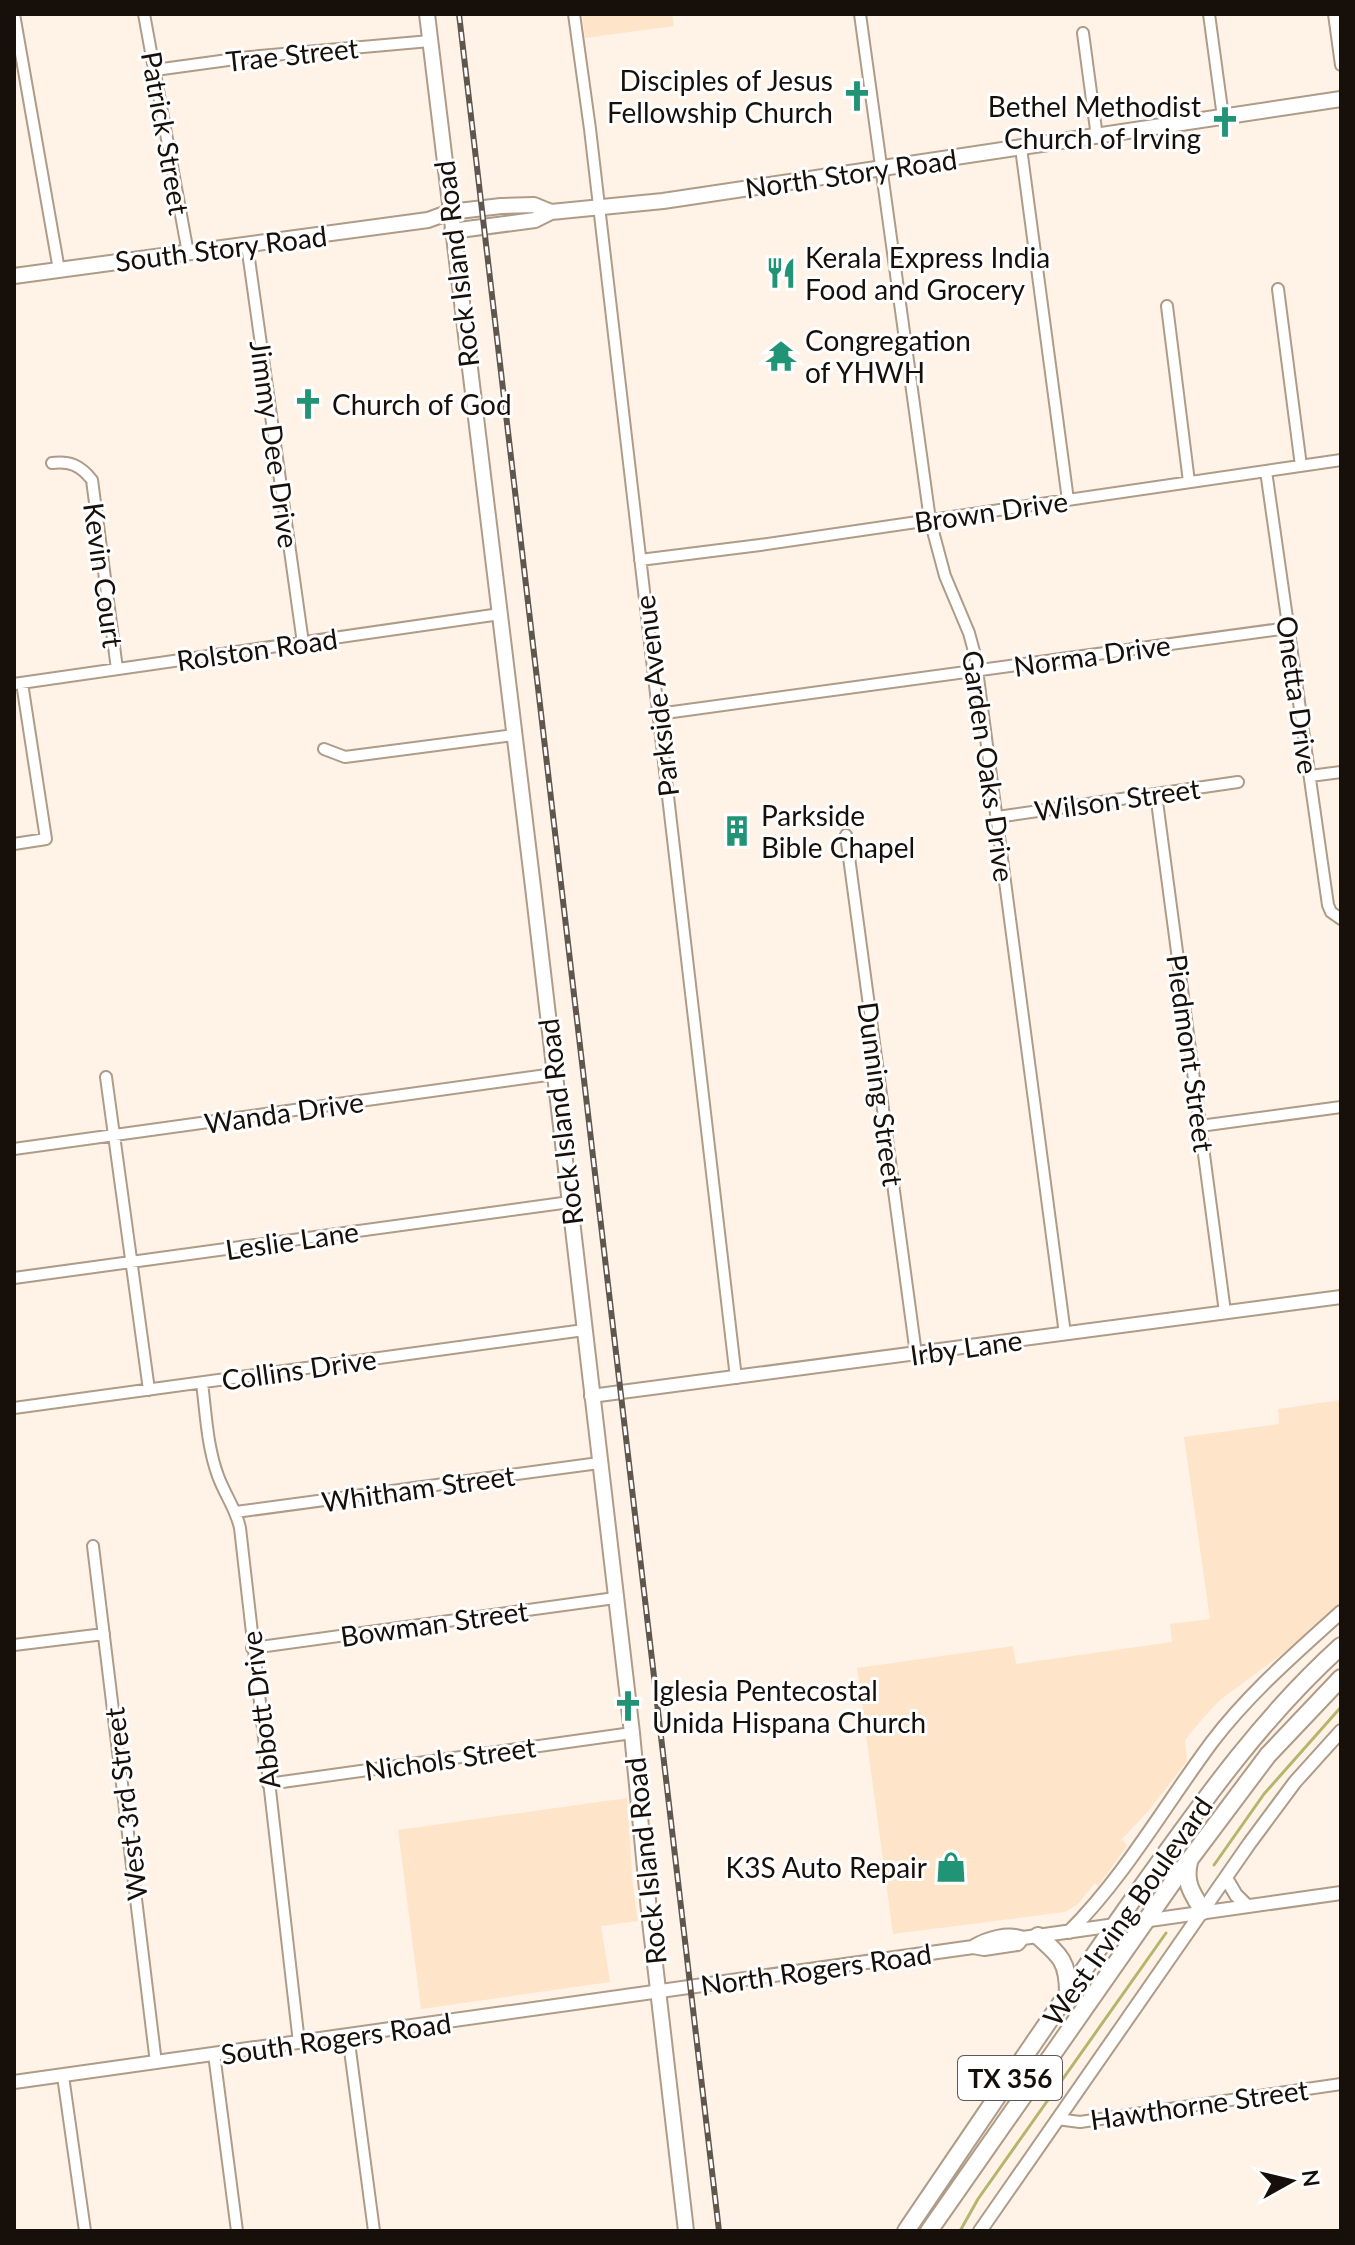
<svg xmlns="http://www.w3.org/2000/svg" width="1355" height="2245" font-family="Lato,sans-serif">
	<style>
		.built { fill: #fee4c9 }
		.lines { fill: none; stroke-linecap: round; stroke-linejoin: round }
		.stream { stroke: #b5b56e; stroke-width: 3 }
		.minor-casing { stroke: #ae9b88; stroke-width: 14 }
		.tertiary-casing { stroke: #ae9b88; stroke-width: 16 }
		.secondary-casing { stroke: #ae9b88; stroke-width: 18 }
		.primary-casing { stroke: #ae9b88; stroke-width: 20 }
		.minor { stroke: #fff; stroke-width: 10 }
		.tertiary { stroke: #fff; stroke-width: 12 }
		.secondary { stroke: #fff; stroke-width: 14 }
		.primary { stroke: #fff; stroke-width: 16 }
		.rail-casing { stroke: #5f564e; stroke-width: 6 }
		.rail { stroke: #fff; stroke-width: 3; stroke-dasharray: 9; stroke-linecap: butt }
		.labels { text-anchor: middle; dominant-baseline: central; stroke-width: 6; stroke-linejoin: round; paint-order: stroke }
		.shield { fill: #fff; stroke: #5d5854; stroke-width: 2 }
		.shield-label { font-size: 26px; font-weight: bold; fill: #17100a }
		.street-label { font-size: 28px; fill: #17100a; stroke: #fff }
		.poi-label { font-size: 28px; fill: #17100a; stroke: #fff; text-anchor: start }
	</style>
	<rect width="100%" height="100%" fill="#fff2e6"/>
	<path class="built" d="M 582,14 L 672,14 L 674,26 L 585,38 Z
		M 1341,1400 L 1341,1603 L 1293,1646 L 1220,1700 L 1204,1717 L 1185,1740 L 1187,1761 L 1150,1809 L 1122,1839 L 1127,1846 L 1098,1886 L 1095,1883 L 1077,1905 L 1065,1912 L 893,1934 L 857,1668 L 1013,1646 L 1016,1664 L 1172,1642 L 1170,1624 L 1210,1619 L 1184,1437 L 1279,1424 L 1278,1409 Z
		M 627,1798 L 633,1887 L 638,1921 L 601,1926 L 610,1982 L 421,2009 L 398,1830 Z"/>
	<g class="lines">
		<path class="stream" d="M 1214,1865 L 1264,1794 L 1341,1707
			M 960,2231 L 978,2199 L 1166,1933"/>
		<defs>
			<path id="minor" d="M 14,14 L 59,270
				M 144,14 L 188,253
				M 574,14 L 590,129 L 736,1378
				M 860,14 L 930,520 L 945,576 L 969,633 L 975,655 L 1065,1334
				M 1209,14 L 1223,117
				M 1334,14 L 1341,65
				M 1083,33 L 1097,137
				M 155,70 L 250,57 L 430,41
				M 1021,148 L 1068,500
				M 247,245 L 303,643
				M 1278,289 L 1301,466
				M 1167,306 L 1189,482
				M 52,463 C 70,461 80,465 92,480 L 117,669
				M 1266,471 L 1328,905 L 1331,912 L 1341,919
				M 640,560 L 760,545 L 1341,460
				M 14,684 L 500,614
				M 658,714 L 1288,628
				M 324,749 L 345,757 L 514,735
				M 1310,776 L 1341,772
				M 1156,794 L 1225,1312
				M 997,817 L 1238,782
				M 846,835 L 916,1354
				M 14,844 L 46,839 L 22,683
				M 106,1077 L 149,1390
				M 1200,1126 L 1341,1107
				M 14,1149 L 554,1074
				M 14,1278 L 570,1202
				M 202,1383 C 206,1414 207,1446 218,1476 C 225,1495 236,1509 240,1528 L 299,2043
				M 14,1408 L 584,1330
				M 236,1512 L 599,1463
				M 93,1546 L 156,2063
				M 14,1645 L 104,1634
				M 252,1648 L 615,1598
				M 268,1784 L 632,1733
				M 348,2035 L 374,2231
				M 214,2054 L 237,2231
				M 63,2076 L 85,2231
				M 1057,2119 L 1080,2122 L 1341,2084"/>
			<path id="tertiary" d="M 591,1396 L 1341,1297
				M 1226,1878 L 1236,1895 L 1247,1906
				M 1069,1932 C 1125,1876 1165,1805 1212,1742 C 1249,1693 1296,1653 1341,1612
				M 974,1946 C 988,1938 1008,1932 1023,1938 L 1341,1893
				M 14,2082 L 973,1947 L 984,1949 L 1018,1944 L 1023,1938
				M 980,2231 L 1249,1844 L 1295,1782 L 1341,1731"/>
			<path id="secondary" d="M 427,14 L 533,887 L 632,1733 L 650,1921 L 686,2231
				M 452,231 L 535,220 L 551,212 L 663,201 L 1341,99
				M 14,276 L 428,220 L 450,212 L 501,206 L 534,205 L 551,212"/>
			<path id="primary" d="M 1189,1862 C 1184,1883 1192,1893 1203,1911
				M 1038,1936 C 1061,1956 1068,1962 1068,1993
				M 906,2231 C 982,2119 1058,2006 1136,1895 C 1199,1807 1260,1719 1341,1646
				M 929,2231 L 1175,1879 L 1268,1755 L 1341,1678"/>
		</defs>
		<use href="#minor" class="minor-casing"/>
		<use href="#tertiary" class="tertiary-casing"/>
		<use href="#secondary" class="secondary-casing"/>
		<use href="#primary" class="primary-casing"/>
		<use href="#minor" class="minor"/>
		<use href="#tertiary" class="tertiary"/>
		<use href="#secondary" class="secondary"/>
		<use href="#primary" class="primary"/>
		<defs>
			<path id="rail" d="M 459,14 L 719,2231"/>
		</defs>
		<use href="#rail" class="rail-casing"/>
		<use href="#rail" class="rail"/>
	</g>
	<defs>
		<symbol id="church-bare" viewBox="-9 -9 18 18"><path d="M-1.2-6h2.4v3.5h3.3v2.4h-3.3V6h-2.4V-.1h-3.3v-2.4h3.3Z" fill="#229476" stroke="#fff" stroke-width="2.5" paint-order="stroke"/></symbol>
		<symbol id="restaurant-bare" viewBox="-9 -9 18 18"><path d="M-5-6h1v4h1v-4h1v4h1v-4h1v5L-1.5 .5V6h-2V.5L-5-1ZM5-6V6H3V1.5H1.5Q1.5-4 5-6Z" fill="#229476" stroke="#fff" stroke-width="2.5" paint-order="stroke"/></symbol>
		<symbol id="temple-bare" viewBox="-9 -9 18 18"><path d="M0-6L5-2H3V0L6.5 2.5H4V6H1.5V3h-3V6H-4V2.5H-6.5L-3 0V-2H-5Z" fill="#229476" stroke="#fff" stroke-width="2.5" paint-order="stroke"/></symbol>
		<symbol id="building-bare" viewBox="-9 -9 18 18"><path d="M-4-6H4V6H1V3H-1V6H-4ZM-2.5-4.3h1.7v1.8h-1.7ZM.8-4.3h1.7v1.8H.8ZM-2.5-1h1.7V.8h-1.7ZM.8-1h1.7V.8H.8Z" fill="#229476" stroke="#fff" stroke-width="2.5" paint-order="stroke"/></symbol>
		<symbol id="shop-bare" viewBox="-9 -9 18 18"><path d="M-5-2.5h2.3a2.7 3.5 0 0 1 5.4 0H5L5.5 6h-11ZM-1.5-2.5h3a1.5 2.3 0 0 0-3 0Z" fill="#229476" stroke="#fff" stroke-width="2.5" paint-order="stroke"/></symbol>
	</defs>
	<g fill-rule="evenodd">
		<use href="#church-bare" x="835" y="74" width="44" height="44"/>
		<use href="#church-bare" x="1203" y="100" width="44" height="44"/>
		<use href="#restaurant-bare" x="759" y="251" width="44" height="44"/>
		<use href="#temple-bare" x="759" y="334" width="44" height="44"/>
		<use href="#church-bare" x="286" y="382" width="44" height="44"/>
		<use href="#building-bare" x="715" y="809" width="44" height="44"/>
		<use href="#church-bare" x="606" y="1684" width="44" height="44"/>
		<use href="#shop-bare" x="929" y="1845" width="44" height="44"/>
	</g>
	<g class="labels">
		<rect class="shield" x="958" y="2056" width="104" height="44" rx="6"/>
		<g class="shield-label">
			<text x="1010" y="2078">TX 356</text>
		</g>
		<g class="street-label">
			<text transform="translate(292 54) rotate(-6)">Trae Street</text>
			<text transform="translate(166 133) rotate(80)">Patrick Street</text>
			<text transform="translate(851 173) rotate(-8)">North Story Road</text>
			<text transform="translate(221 248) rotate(-7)">South Story Road</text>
			<text transform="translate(456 264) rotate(-97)">Rock Island Road</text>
			<text transform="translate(275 444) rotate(82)">Jimmy Dee Drive</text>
			<text transform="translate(991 511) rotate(-8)">Brown Drive</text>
			<text transform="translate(104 575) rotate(82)">Kevin Court</text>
			<text transform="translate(257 649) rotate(-8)">Rolston Road</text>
			<text transform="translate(1092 655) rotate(-8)">Norma Drive</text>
			<text transform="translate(1298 695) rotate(82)">Onetta Drive</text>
			<text transform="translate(656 696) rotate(-97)">Parkside Avenue</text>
			<text transform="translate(989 766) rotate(82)">Garden Oaks Drive</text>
			<text transform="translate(1117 799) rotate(-8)">Wilson Street</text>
			<text transform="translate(1191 1053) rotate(82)">Piedmont Street</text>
			<text transform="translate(881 1094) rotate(82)">Dunning Street</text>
			<text transform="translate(284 1112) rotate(-8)">Wanda Drive</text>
			<text transform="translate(560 1122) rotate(-97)">Rock Island Road</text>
			<text transform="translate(292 1240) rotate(-8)">Leslie Lane</text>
			<text transform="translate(966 1347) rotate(-8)">Irby Lane</text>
			<text transform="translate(299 1369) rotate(-8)">Collins Drive</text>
			<text transform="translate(418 1488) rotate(-8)">Whitham Street</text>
			<text transform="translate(434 1623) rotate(-8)">Bowman Street</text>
			<text transform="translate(260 1710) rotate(-97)">Abbott Drive</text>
			<text transform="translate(450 1758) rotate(-8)">Nichols Street</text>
			<text transform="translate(125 1804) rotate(-97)">West 3rd Street</text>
			<text transform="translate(645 1861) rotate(-96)">Rock Island Road</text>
			<text transform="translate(1127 1911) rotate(-55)">West Irving Boulevard</text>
			<text transform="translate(816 1969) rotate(-8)">North Rogers Road</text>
			<text transform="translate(336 2038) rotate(-8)">South Rogers Road</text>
			<text transform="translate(1199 2104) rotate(-8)">Hawthorne Street</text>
		</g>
		<g class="poi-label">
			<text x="833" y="80" text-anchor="end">Disciples of Jesus<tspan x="833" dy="32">Fellowship Church</tspan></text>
			<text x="1201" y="106" text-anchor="end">Bethel Methodist<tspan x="1201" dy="32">Church of Irving</tspan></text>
			<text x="805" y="257">Kerala Express India<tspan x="805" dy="32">Food and Grocery</tspan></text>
			<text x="805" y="340">Congregation<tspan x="805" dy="32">of YHWH</tspan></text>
			<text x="332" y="404">Church of God</text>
			<text x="761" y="815">Parkside<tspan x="761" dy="32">Bible Chapel</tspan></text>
			<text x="652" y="1690">Iglesia Pentecostal<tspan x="652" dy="32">Unida Hispana Church</tspan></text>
			<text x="927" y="1867" text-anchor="end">K3S Auto Repair</text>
		</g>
	</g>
	<rect width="1355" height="2245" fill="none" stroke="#17100a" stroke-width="32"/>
	<g transform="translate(1291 2181) rotate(82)" stroke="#ffffff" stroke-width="6" paint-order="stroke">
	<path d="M0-6L14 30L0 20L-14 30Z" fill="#17100a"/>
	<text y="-12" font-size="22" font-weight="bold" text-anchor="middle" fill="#17100a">N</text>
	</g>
</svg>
